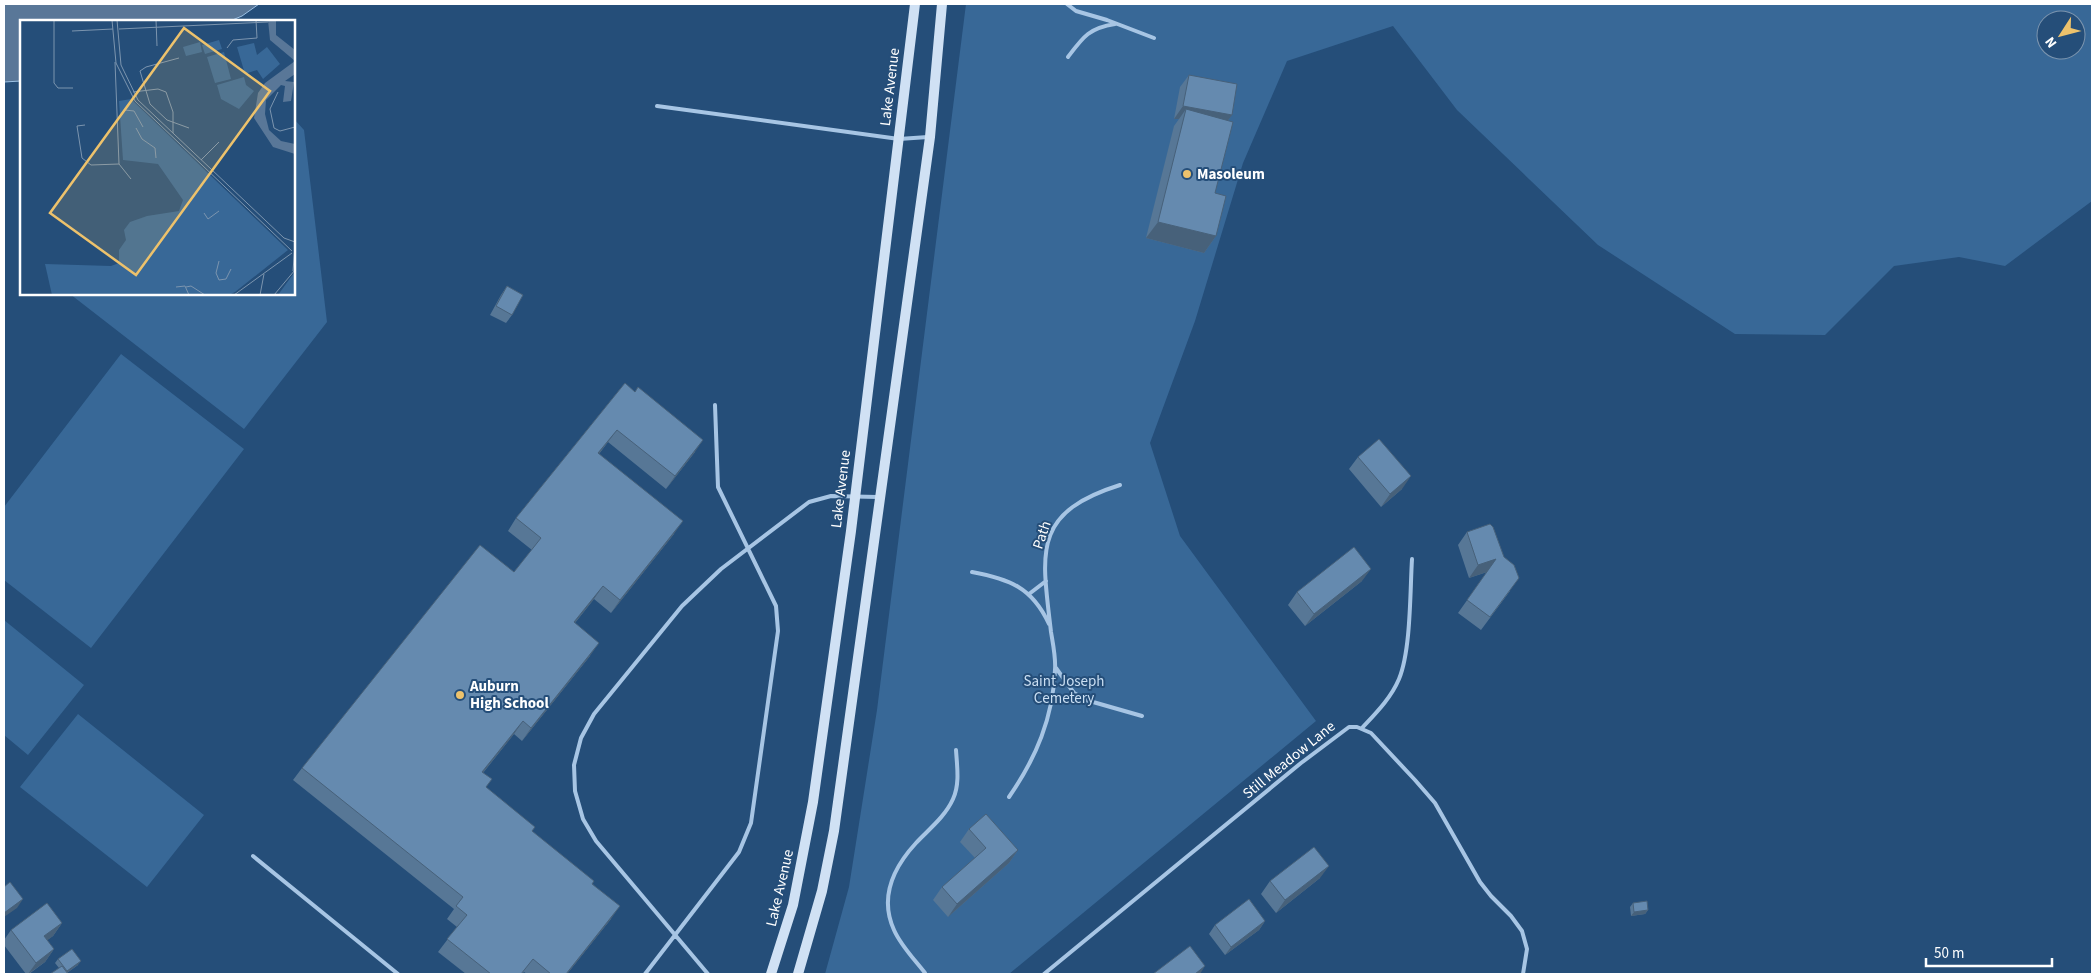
<svg xmlns="http://www.w3.org/2000/svg" width="2096" height="978" font-family="'Source Sans 3',sans-serif">
	<style>
		.green { fill: #386897; fill-rule: evenodd }
		.water { fill: #597798; stroke: #9cc1e4 }
		.lines { fill: none; stroke-linecap: round; stroke-linejoin: round }
		.lane { stroke: #a7c5e4; stroke-width: 4 }
		.secondary { stroke: #d0e1f4; stroke-width: 10 }
		.wall { fill: #577796 }
		.shaded-wall { fill: #47617a }
		.building { fill: #658aaf; stroke: #47617a }
		.poi-dot { fill: #edc26c; stroke: #254e79; stroke-width: 2 }
		.labels { text-anchor: middle; dominant-baseline: central; stroke-width: 4; stroke-linejoin: round; paint-order: stroke }
		.street-label { font-size: 15px; fill: #fff; stroke: #254e79 }
		.poi-label { font-size: 15px; font-weight: bold; fill: #fff; stroke: #254e79; text-anchor: start }
		.park-label { font-size: 15px; fill: #cadff3; stroke: #254e79 }
		.inset-road { fill: none; stroke: #7c95af; stroke-width: 1 }
		.view { fill: #edc26c; fill-opacity: 0.15; stroke: #edc26c; stroke-width: 2.5 }
		.inset-edge { fill: none; stroke: #fff; stroke-width: 2.5 }
	</style>
	<rect width="100%" height="100%" fill="#254e79"/>
	<path class="green" d="M 966,4 L 2092,4 L 2092,201 L 2005,266 L 1959,257 L 1894,266 L 1825,335 L 1735,334 L 1598,245 L 1457,110 L 1393,26 L 1287,61 L 1243,163 L 1195,321 L 1150,443 L 1180,536 L 1316,721 L 1009,974 L 825,974 L 849,887 L 877,710 ZM 2046,20 L 2076,20 L 2076,50 L 2046,50 Z
		M 294,119 L 304,130 L 327,322 L 244,429 L 70,294 L 294,294 Z
		M 121,354 L 244,449 L 91,648 L 4,580 L 4,507 Z
		M 4,620 L 84,685 L 28,755 L 4,735 Z
		M 78,714 L 204,815 L 147,887 L 20,787 Z"/>
	<path class="water" d="M 4,4 L 259,4 L 242,16 L 230,21 L 21,21 L 21,81 L 4,82 Z"/>
	<g class="lines">
		<path class="lane" d="M 1067,4 L 1076,11 L 1107,20 L 1154,38
			M 1068,57 C 1083,37 1089,28 1115,24
			M 657,106 L 899,139 L 928,137
			M 972,572 C 1009,579 1032,587 1049,624
			M 1029,594 L 1046,581
			M 1056,668 L 1074,693 L 1086,700 L 1142,716
			M 1362,728 C 1376,713 1391,698 1399,679 C 1411,650 1410,591 1412,559
			M 1009,797 C 1036,758 1053,718 1055,670 C 1056,658 1053,644 1051,632 C 1042,553 1031,513 1120,485
			M 253,856 L 398,974
			M 925,973 C 915,960 901,946 894,930 C 879,897 893,868 916,843 C 928,830 945,817 953,799 C 960,784 957,766 956,750
			M 645,974 L 739,852 L 751,823 L 778,631 L 776,606 L 718,487 L 715,405
			M 708,974 L 596,841 L 583,819 L 575,791 L 574,765 L 581,738 L 594,714 L 682,606 L 721,569 L 809,502 L 831,496 L 878,497
			M 1044,974 L 1301,763 L 1349,727 L 1357,727 L 1371,733 L 1415,780 L 1435,803 L 1480,882 L 1491,896 L 1511,916 L 1522,931 L 1527,949 L 1523,974"/>
		<path class="secondary" d="M 771,974 L 793,905 L 813,802 L 851,531 L 915,4
			M 798,974 L 822,891 L 834,831 L 930,137 L 942,4"/>
	</g>
	<path class="wall" d="M 1189,75 L 1232,115 L 1228,120 L 1215,193 L 1216,236 L 1204,253 L 1146,238 L 1174,126 L 1179,119 L 1174,119 L 1180,87 Z
		M 507,286 L 512,315 L 506,323 L 490,315 L 501,295 Z
		M 625,383 L 695,452 L 666,489 L 608,442 L 599,454 L 674,534 L 611,613 L 594,599 L 575,623 L 590,656 L 522,741 L 514,734 L 483,773 L 486,787 L 532,831 L 593,884 L 611,919 L 567,974 L 527,974 L 524,972 L 522,974 L 466,974 L 438,952 L 457,927 L 447,919 L 454,909 L 293,780 L 302,768 L 514,572 L 532,550 L 508,531 L 516,518 Z
		M 1358,457 L 1402,489 L 1381,507 L 1349,469 Z
		M 1467,532 L 1510,591 L 1481,630 L 1458,613 L 1487,572 L 1469,578 L 1458,545 Z
		M 1362,581 L 1305,626 L 1288,605 L 1297,592 Z
		M 969,829 L 1018,850 L 1009,863 L 948,917 L 933,900 L 942,887 L 975,858 L 960,842 Z
		M 1320,878 L 1276,913 L 1261,894 L 1270,881 Z
		M 1633,903 L 1648,910 L 1645,914 L 1631,916 L 1630,907 Z
		M 1265,921 L 1259,930 L 1225,955 L 1209,934 L 1215,925 Z
		M 62,923 L 53,936 L 47,940 L 54,949 L 45,962 L 29,974 L 26,974 L 4,945 L 4,940 L 11,930 Z
		M 58,959 L 78,965 L 67,973 L 59,968 L 55,963 Z"/>
	<path class="shaded-wall" d="M 1183,106 L 1232,115 L 1223,127 L 1186,109 L 1179,119 L 1174,119 Z
		M 1158,222 L 1216,236 L 1204,253 L 1146,238 Z
		M 617,430 L 608,442 L 589,466 L 598,453 Z
		M 703,440 L 695,452 L 666,489 L 675,476 Z
		M 1411,476 L 1402,489 L 1381,507 L 1390,494 Z
		M 683,521 L 674,534 L 611,613 L 620,600 Z
		M 1496,559 L 1487,572 L 1469,578 L 1478,565 Z
		M 1371,569 L 1362,581 L 1305,626 L 1314,614 Z
		M 603,586 L 594,599 L 565,635 L 574,622 Z
		M 599,643 L 590,656 L 522,741 L 531,728 Z
		M 523,721 L 514,734 L 473,785 L 482,772 Z
		M 1018,850 L 1009,863 L 948,917 L 957,904 Z
		M 1329,866 L 1320,878 L 1276,913 L 1285,900 Z
		M 23,899 L 17,908 L 4,917 L 4,913 Z
		M 620,906 L 611,919 L 567,974 L 566,974 Z
		M 1648,910 L 1645,914 L 1631,916 L 1634,912 Z
		M 1265,921 L 1259,930 L 1225,955 L 1231,947 Z
		M 62,923 L 53,936 L 36,949 L 44,936 Z
		M 54,949 L 45,962 L 28,974 L 36,963 Z
		M 81,961 L 78,965 L 65,974 L 67,971 Z
		M 1205,966 L 1200,974 L 1195,974 Z"/>
	<path class="building" d="M 1189,75 L 1237,84 L 1232,115 L 1183,106 Z
		M 1186,109 L 1233,122 L 1215,193 L 1226,196 L 1216,236 L 1158,222 Z
		M 507,286 L 523,295 L 512,315 L 496,306 Z
		M 625,383 L 635,392 L 638,387 L 703,440 L 675,476 L 617,430 L 598,453 L 683,521 L 620,600 L 603,586 L 574,622 L 599,643 L 531,728 L 523,721 L 482,772 L 492,779 L 486,787 L 535,827 L 532,831 L 594,881 L 592,884 L 620,906 L 566,974 L 551,974 L 533,959 L 521,974 L 491,974 L 447,939 L 467,915 L 456,906 L 463,897 L 302,768 L 480,545 L 514,572 L 541,538 L 516,518 Z
		M 1379,439 L 1411,476 L 1390,494 L 1358,457 Z
		M 1490,524 L 1493,527 L 1504,557 L 1514,565 L 1519,578 L 1490,617 L 1467,600 L 1496,559 L 1478,565 L 1467,532 Z
		M 1354,547 L 1371,569 L 1314,614 L 1297,592 Z
		M 986,814 L 1018,850 L 957,904 L 942,887 L 986,848 L 969,829 Z
		M 1314,847 L 1329,866 L 1285,900 L 1270,881 Z
		M 10,882 L 23,899 L 4,913 L 4,887 Z
		M 1249,899 L 1265,921 L 1231,947 L 1215,925 Z
		M 1647,901 L 1648,910 L 1634,912 L 1633,903 Z
		M 47,903 L 62,923 L 44,936 L 54,949 L 36,963 L 11,930 Z
		M 1190,946 L 1205,966 L 1195,974 L 1153,974 Z
		M 72,949 L 81,961 L 67,971 L 58,959 Z
		M 62,966 L 68,974 L 50,974 Z"/>
	<g class="poi-dot">
		<circle cx="1187" cy="174" r="5"/>
		<circle cx="460" cy="695" r="5"/>
	</g>
	<g class="labels">
		<g class="street-label">
			<text transform="translate(890 87) rotate(-83)">Lake Avenue</text>
			<text transform="translate(841 489) rotate(-83)">Lake Avenue</text>
			<text transform="translate(1042 535) rotate(-71)">Path</text>
			<text transform="translate(1289 760) rotate(-39)">Still Meadow Lane</text>
			<text transform="translate(780 888) rotate(-77)">Lake Avenue</text>
		</g>
		<g class="poi-label">
			<text x="1197" y="174">Masoleum</text>
			<text x="470" y="686">Auburn<tspan x="470" dy="17">High School</tspan></text>
		</g>
		<g class="park-label">
			<text x="1064" y="681">Saint Joseph<tspan x="1064" dy="17">Cemetery</tspan></text>
		</g>
	</g>
	<g transform="translate(20 20)">
		<rect width="275" height="275" fill="#254e79"/>
		<path d="M 199,20 L 202,29 L 185,34 L 182,25 ZM 180,22 L 182,32 L 166,36 L 163,27 ZM 234,23 L 237,35 L 247,27 L 260,44 L 243,59 L 237,50 L 225,54 L 217,27 ZM 204,32 L 211,59 L 195,63 L 187,37 ZM 224,57 L 226,65 L 234,71 L 219,89 L 201,79 L 197,65 ZM 111,79 L 268,230 L 215,272 L 209,275 L 32,275 L 25,244 L 91,246 L 99,243 L 99,230 L 106,220 L 104,210 L 110,202 L 127,196 L 159,191 L 163,180 L 138,144 L 103,140 L 99,81 ZM 275,252 L 275,275 L 258,275 L 274,253 Z" fill="#386897"/>
		<path d="M 248,0 L 256,0 L 256,15 L 275,30 L 275,54 L 265,61 L 274,62 L 271,81 L 263,82 L 265,66 L 261,65 L 246,80 L 245,94 L 249,110 L 261,121 L 275,124 L 275,134 L 253,127 L 234,98 L 238,73 L 245,63 L 275,41 L 250,20 Z" fill="#597798"/>
		<path class="inset-road" d="M 34,0 L 34,63 L 38,68 L 53,68M 92,0 L 96,43 L 115,81 L 272,231M 97,0 L 101,45 L 118,80 L 264,218 L 275,222M 136,0 L 137,26M 99,9 L 248,2M 52,11 L 93,9M 207,28 L 213,20 L 237,18 L 236,0M 159,38 L 126,47 L 120,51 L 130,84 L 147,100 L 169,108M 113,72 L 138,69 L 146,72 L 153,92 L 153,113M 258,72 L 250,89 L 254,108 L 260,111 L 275,107M 105,90 L 114,91 L 123,107M 65,105 L 57,106 L 62,138 L 71,145 L 99,144 L 95,42M 116,108 L 122,119 L 135,128 L 136,138M 181,140 L 199,122M 99,144 L 111,159M 184,193 L 188,199 L 199,191M 199,241 L 196,253 L 199,260 L 206,259 L 211,249M 273,251 L 275,225M 156,267 L 165,266 L 169,275M 166,267 L 171,266 L 185,275M 214,275 L 272,233M 240,275 L 244,254M 254,275 L 275,250"/>
		<path class="view" d="M 164,8 L 250,71 L 116,255 L 30,193 Z"/>
		<rect width="275" height="275" class="inset-edge"/>
	</g>
	<rect width="2096" height="978" fill="none" stroke="#ffffff" stroke-width="10"/>
	<g transform="translate(2061 35) rotate(234)"><circle r="24" fill="#254e79" stroke="#7c95af"/>
	<path d="M0-4L9 19L0 12L-9 19Z" fill="#edc26c"/>
	<text y="-8" font-size="14" font-weight="bold" text-anchor="middle" fill="#ffffff">N</text>
	</g>
	<path d="M1926 958v8h126v-8" fill="none" stroke="#ffffff" stroke-width="2.5"/>
	<text x="1934" y="958" font-size="15" fill="#ffffff" stroke="#254e79" stroke-width="4" paint-order="stroke">50 m</text>
</svg>
